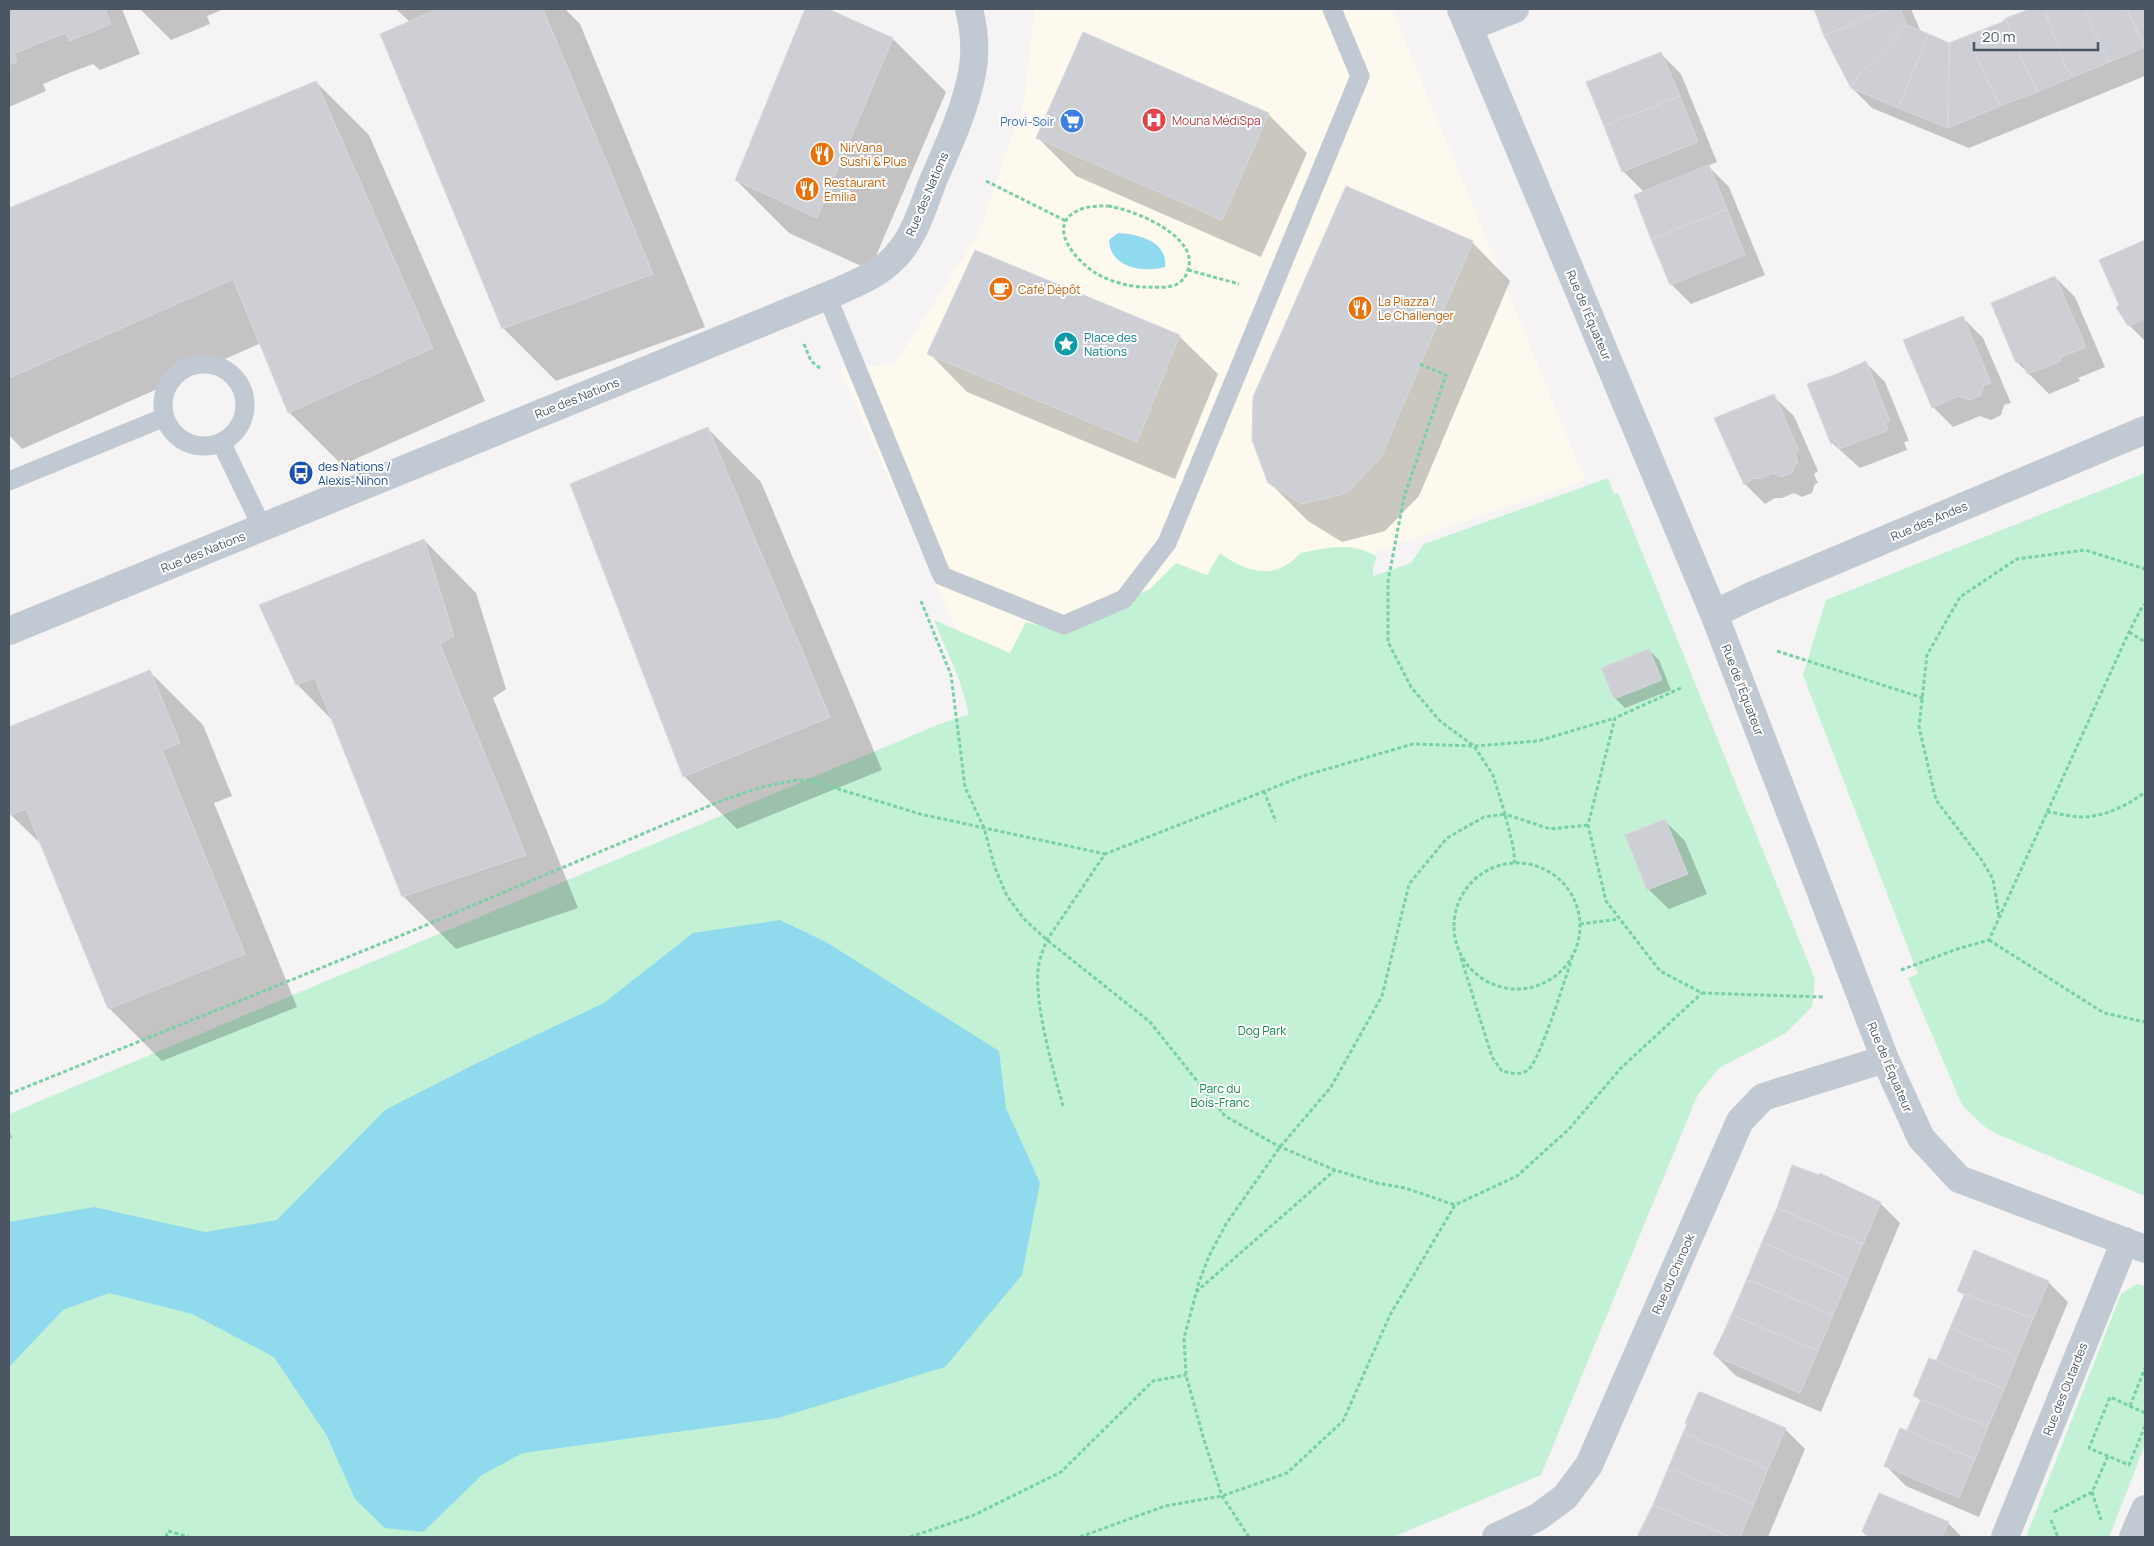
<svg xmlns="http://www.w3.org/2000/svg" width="2154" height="1546" font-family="Manrope,sans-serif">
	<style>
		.commercial { fill: #fdf9ef }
		.green { fill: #c3f1d5 }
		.water { fill: #90daee }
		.shadow { fill: #0003 }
		.building { fill: #cdcfd5; stroke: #d7d9de }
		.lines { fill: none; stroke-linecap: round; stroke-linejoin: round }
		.path { stroke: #7ad0a6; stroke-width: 3; stroke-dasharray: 4 2.5; stroke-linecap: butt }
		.service { stroke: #c1cad2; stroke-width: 19 }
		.minor { stroke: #c1cad2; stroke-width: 28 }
		.labels { text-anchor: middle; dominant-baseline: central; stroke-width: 4; stroke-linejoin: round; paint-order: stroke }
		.health-label { font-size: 12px; fill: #be3a42; stroke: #fff; text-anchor: start }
		.shop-label { font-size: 12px; fill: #366cbe; stroke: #fff; text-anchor: end }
		.food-label { font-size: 12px; fill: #c56008; stroke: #fff; text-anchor: start }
		.street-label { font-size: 12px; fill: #4a5661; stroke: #fff }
		.culture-label { font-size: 12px; fill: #0d838f; stroke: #fff; text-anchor: start }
		.transit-label { font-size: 12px; fill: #164399; stroke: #fff; text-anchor: start }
		.park-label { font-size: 12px; fill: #17864f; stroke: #fff }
	</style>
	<rect width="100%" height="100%" fill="#f5f3f3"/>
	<path class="commercial" d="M 1035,9 L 1392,9 L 1585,480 L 982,687 L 840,370 L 895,363 L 978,235 L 1024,100 Z"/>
	<path class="green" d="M 2145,473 L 2145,1196 L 1997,1134 L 1985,1127 L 1962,1105 L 1908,978 L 1918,974 L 1803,675 L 1826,600 Z
		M 1608,478 L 1614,494 L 1618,493 L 1815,979 L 1812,1007 L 1786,1033 L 1719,1068 L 1698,1094 L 1541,1475 L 1393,1537 L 9,1537 L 9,1114 L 940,724 L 969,714 L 960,682 L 934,620 L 1010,653 L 1026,622 L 1046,627 L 1138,594 L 1150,589 L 1176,563 L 1207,575 L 1220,553 C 1246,573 1277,581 1300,553 C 1327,548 1353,541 1377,557 L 1373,567 L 1373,576 L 1411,563 L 1424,544 Z
		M 2137,1284 L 2145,1286 L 2145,1445 L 2109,1537 L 2026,1537 L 2121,1294 Z"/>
	<path class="water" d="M 1118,233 C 1138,234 1168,241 1165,267 C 1143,273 1110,268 1109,240 Z
		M 780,920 L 826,942 L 999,1051 L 1006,1108 L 1040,1183 L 1022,1275 L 945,1367 L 778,1418 L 523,1453 L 482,1475 L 423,1532 L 385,1528 L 355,1499 L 327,1436 L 274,1357 L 192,1314 L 109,1293 L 63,1310 L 9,1367 L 9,1222 L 94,1207 L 205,1232 L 277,1220 L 385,1110 L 477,1063 L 604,1003 L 693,933 Z"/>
	<path class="shadow" d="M 9,9 L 122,9 L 140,54 L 100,70 L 93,64 L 69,73 L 43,84 L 46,91 L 9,107 Z
		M 140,9 L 224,9 L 207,16 L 210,24 L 171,40 Z
		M 396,9 L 565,9 L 580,24 L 705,327 L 556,381 L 503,328 L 410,22 Z
		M 806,9 L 825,9 L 893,39 L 946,92 L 870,270 L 789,233 L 736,180 Z
		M 1815,9 L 1911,9 L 1921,32 L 1949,45 L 2003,23 L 2007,19 L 2032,9 L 2145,9 L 2145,76 L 1969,148 L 1872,108 L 1852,88 L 1826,35 Z
		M 1083,33 L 1269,115 L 1307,153 L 1261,257 L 1076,176 L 1037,137 Z
		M 1661,54 L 1681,74 L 1717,162 L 1708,166 L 1729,187 L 1765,275 L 1691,304 L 1671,284 L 1644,192 L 1623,171 Z
		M 316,82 L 369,135 L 485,401 L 342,465 L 289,412 L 261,343 L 22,449 L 9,435 L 9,209 Z
		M 2145,241 L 2145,341 L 2129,325 L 2101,260 Z
		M 1472,242 L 1510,281 L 1419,496 L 1385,531 L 1342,542 L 1308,521 L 1269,482 Z
		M 2055,277 L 2075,297 L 2105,367 L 2078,378 L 2080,381 L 2049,394 L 2017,362 Z
		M 1963,318 L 1983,338 L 2011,403 L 2004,405 L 2001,415 L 1991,420 L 1980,416 L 1953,427 L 1933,407 Z
		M 1179,336 L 1218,374 L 1175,479 L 967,392 L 929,353 Z
		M 1865,362 L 1885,382 L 1909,441 L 1904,442 L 1907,450 L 1860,468 L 1832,443 L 1837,375 Z
		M 1773,396 L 1794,416 L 1818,471 L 1814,474 L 1818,483 L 1815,484 L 1812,493 L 1802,497 L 1794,493 L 1782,498 L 1775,498 L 1765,504 L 1745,484 Z
		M 708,429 L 761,482 L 882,770 L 737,829 L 684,776 Z
		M 424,540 L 476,593 L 506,689 L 493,698 L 578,908 L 456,949 L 403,896 L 333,721 L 297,684 Z
		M 1649,650 L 1659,660 L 1671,690 L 1625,708 L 1615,698 Z
		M 150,672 L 203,725 L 232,796 L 214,803 L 297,1007 L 162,1061 L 109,1008 L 43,846 L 11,815 L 9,809 L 9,729 Z
		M 1665,821 L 1685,841 L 1707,894 L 1669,909 L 1648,889 Z
		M 9,1129 L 12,1138 L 9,1140 Z
		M 1793,1166 L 1880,1203 L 1900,1223 L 1821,1412 L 1736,1376 L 1714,1354 L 1782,1199 L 1780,1198 Z
		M 2048,1282 L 2068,1302 L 1979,1517 L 1906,1486 L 1886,1466 L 1908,1432 L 1921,1401 L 1915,1396 L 1937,1363 L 1965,1296 L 1959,1290 Z
		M 1688,1425 L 1785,1429 L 1805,1449 L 1768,1537 L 1639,1537 Z
		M 1948,1523 L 1962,1537 L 1867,1537 L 1868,1535 Z"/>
	<path class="building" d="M 9,9 L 105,9 L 111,24 L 69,41 L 66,33 L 39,43 L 14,54 L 17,62 L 9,65 Z
		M 438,9 L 543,9 L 653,274 L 502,329 L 380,34 Z
		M 805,9 L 828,9 L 893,38 L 817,218 L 735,180 Z
		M 1814,9 L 1891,9 L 1863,18 L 1824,36 Z
		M 1889,9 L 1900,9 L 1907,25 L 1858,76 L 1851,88 L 1824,36 Z
		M 2030,9 L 2044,9 L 2066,67 L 2073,77 L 2037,92 L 2010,32 L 2006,18 Z
		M 2044,9 L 2084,9 L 2103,51 L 2110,62 L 2073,77 L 2066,67 Z
		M 2084,9 L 2127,9 L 2145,47 L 2110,62 L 2103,51 Z
		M 2127,9 L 2145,9 L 2145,45 L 2139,37 Z
		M 2006,18 L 2010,32 L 2037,92 L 2000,106 L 1983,72 L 1969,35 L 2002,22 Z
		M 1907,25 L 1929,34 L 1898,108 L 1851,88 L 1858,76 Z
		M 1083,32 L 1269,113 L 1222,220 L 1036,138 Z
		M 1929,34 L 1949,43 L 1948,128 L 1898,108 Z
		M 1969,35 L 1983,72 L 2000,106 L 1948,128 L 1949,43 Z
		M 1661,52 L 1680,96 L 1604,126 L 1586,82 Z
		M 316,81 L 433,348 L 288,413 L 233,279 L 9,378 L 9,208 Z
		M 1680,96 L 1698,142 L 1622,172 L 1604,126 Z
		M 1709,165 L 1727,209 L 1651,239 L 1634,195 Z
		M 1346,186 L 1473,241 L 1381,457 L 1347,493 L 1302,504 L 1268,483 L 1252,440 L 1253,397 Z
		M 1727,209 L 1745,255 L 1670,285 L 1651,239 Z
		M 2145,240 L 2145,319 L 2128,326 L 2116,307 L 2119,305 L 2099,260 Z
		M 975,250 L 1180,335 L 1137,442 L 927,354 Z
		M 2055,276 L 2086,347 L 2059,358 L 2061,361 L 2027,374 L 2022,361 L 2016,363 L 1991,303 Z
		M 1963,316 L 1991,383 L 1984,385 L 1981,395 L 1970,400 L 1959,396 L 1932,408 L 1903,340 Z
		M 1866,361 L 1890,421 L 1885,422 L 1888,430 L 1839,449 L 1836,442 L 1831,444 L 1807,384 L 1837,374 Z
		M 1774,394 L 1799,451 L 1795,453 L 1798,463 L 1795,464 L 1792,473 L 1781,477 L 1773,473 L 1761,479 L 1754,478 L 1744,485 L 1714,418 Z
		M 708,427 L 830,717 L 683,777 L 570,484 Z
		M 424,539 L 454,636 L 440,644 L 526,855 L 402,897 L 315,678 L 296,685 L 259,605 Z
		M 1649,649 L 1662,680 L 1614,699 L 1601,668 Z
		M 150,670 L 180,743 L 162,750 L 245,954 L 108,1009 L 26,809 L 10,815 L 9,812 L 9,727 Z
		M 1665,819 L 1688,874 L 1647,890 L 1625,835 Z
		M 1792,1165 L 1819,1175 L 1820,1173 L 1881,1202 L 1863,1244 L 1777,1208 Z
		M 1777,1208 L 1863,1244 L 1848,1279 L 1762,1242 Z
		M 1762,1242 L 1848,1279 L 1833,1315 L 1749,1280 L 1748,1282 L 1746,1281 Z
		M 1974,1250 L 2049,1281 L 2033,1319 L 1996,1304 L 1994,1306 L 1957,1291 Z
		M 1749,1280 L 1833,1315 L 1818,1351 L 1732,1315 L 1746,1281 L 1748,1282 Z
		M 1965,1293 L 1994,1306 L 1996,1304 L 2033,1319 L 2017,1357 L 1950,1328 Z
		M 1732,1315 L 1818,1351 L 1800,1393 L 1715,1356 L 1713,1354 Z
		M 1950,1328 L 2017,1357 L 2004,1389 L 1936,1361 Z
		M 1929,1358 L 2004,1389 L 1988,1427 L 1913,1396 Z
		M 1701,1392 L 1786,1428 L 1768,1469 L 1683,1433 L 1687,1424 L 1685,1423 L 1698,1393 Z
		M 1921,1399 L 1988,1427 L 1975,1459 L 1907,1430 Z
		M 1900,1428 L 1975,1459 L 1959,1498 L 1884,1466 Z
		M 1683,1433 L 1768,1469 L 1754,1504 L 1671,1469 L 1670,1472 L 1667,1471 Z
		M 1671,1469 L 1754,1504 L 1740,1537 L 1731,1537 L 1653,1505 L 1667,1471 L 1670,1472 Z
		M 1879,1493 L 1949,1522 L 1942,1537 L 1872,1537 L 1866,1535 L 1862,1531 Z
		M 1653,1505 L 1669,1512 L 1731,1537 L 1637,1537 Z"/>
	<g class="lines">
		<path class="path" d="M 986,181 L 1066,221
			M 1108,206 C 1133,210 1173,227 1186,249 C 1194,262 1187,283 1172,286 C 1163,288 1153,287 1145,287 C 1129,287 1108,281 1094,272 C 1077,261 1047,228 1075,212 C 1085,206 1097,206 1108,206 Z
			M 1188,270 L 1239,284
			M 804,344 L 811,361 L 821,369
			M 1420,364 L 1446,375 L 1404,497 L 1388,581 L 1388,642 L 1411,687 L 1440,721 L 1474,746 L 1493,775 L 1505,814 L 1550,829 L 1588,825
			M 921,601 L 951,675 L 965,787 L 984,828 L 995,868 L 1007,896 L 1024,919 L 1047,940 L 1150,1022 L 1225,1116 L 1280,1147 L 1335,1170 L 1377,1183 L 1405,1188 L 1455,1205
			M 2129,632 L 2145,642
			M 1777,651 L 1923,698
			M 1681,688 L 1615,718 L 1588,825 L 1606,901 L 1660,971 L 1702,993 L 1823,997
			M 1264,791 L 1276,822
			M 2047,812 C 2057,813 2068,816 2079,817 C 2102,818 2127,806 2145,792
			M1454 926a63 63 0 1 1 126 0a63 63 0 1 1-126 0Z
			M 1999,916 L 1993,879 L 1981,859 L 1936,800 L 1919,727 L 1927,655 L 1960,597 L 2017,559 L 2085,550 L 2145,569
			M 1580,924 L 1619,919
			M 1989,940 L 2104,1013 L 2145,1022
			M 1461,958 L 1492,1057 L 1502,1071 C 1511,1073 1520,1076 1528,1070 C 1540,1061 1565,978 1572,959
			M 1901,970 L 1957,949 L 1989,940 L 2129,632 L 2141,609 L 2145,604
			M 9,1094 L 400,936 L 723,800 L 762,787 L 797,780 L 809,780 L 920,814 L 1105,854
			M 1063,1106 C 1053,1069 1035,1008 1038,970 C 1039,959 1043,950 1047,940 L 1105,854 L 1303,776 L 1413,744 L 1474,746 L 1538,741 L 1615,718
			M 1196,1292 L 1335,1170
			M 2130,1406 L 2145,1368
			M 2145,1413 L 2110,1397 L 2089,1448 L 2129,1465 L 2145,1426
			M 2092,1492 L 2101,1520
			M 2054,1512 L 2092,1492 L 2108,1456
			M 2051,1520 L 2058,1537
			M 166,1537 L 168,1531 L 189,1537
			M 910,1537 L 972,1516 L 1061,1472 L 1153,1381 L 1186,1375
			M 1080,1537 L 1165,1506 L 1222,1496 L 1287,1473 L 1343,1421 L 1390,1315 L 1455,1205 L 1517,1176 L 1569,1129 L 1621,1068 L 1702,993
			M 1249,1537 L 1222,1496 L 1204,1440 L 1186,1375 L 1184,1338 L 1199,1282 L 1209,1256 L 1226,1224 L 1280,1147 L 1331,1087 L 1382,996 L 1409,884 L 1447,838 L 1484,817 L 1505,814 L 1513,846 L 1515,863"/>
		<path class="service" d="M 827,296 L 942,576 L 1064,625 L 1124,599 L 1167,543 L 1360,76 L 1332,9
			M163 405a41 41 0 1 1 82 0a41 41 0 1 1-82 0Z
			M 221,442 L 262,527
			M 9,481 L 165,417"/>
		<path class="minor" d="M 1461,9 L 1714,614 L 1885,1059 L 1921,1138 L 1959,1179 L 2145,1249
			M 1469,27 L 1515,9
			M 1714,614 L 1751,596 L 2145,430
			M 9,631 L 827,296 C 852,285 878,276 896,256 C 915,236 923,206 933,181 C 948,146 965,110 972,73 C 976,53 974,29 969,9
			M 1496,1537 L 1538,1517 L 1565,1497 L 1589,1465 L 1740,1121 L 1763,1097 L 1885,1059
			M 2005,1537 L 2125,1241
			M 2133,1537 L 2145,1509"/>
	</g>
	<defs>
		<symbol id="hospital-disc" viewBox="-11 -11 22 22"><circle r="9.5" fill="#e0444e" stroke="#fff"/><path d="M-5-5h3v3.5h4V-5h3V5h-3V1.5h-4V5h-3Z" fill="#fff"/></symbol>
		<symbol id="supermarket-disc" viewBox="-11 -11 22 22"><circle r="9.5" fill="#3f7fe0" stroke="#fff"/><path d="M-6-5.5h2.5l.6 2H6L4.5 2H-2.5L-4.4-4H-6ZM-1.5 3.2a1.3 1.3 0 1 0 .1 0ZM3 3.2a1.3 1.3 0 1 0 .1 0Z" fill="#fff"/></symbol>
		<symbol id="restaurant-disc" viewBox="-11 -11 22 22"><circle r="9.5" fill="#e8710a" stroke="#fff"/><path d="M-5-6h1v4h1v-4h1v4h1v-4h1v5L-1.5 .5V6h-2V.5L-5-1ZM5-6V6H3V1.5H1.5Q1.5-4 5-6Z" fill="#fff"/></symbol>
		<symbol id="cafe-disc" viewBox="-11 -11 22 22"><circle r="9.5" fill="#e8710a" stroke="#fff"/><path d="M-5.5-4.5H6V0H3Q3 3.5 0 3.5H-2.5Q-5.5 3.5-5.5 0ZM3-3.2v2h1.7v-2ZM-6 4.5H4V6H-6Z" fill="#fff"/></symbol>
		<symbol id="sight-disc" viewBox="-11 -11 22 22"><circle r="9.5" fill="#0f9aa8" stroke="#fff"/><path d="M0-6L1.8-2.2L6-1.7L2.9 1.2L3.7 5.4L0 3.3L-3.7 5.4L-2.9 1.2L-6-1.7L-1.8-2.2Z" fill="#fff"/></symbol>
		<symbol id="bus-disc" viewBox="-11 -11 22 22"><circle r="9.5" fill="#1a4fb4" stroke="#fff"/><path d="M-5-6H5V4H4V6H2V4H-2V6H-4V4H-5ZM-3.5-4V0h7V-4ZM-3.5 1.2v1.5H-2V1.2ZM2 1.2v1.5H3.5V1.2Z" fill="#fff"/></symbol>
	</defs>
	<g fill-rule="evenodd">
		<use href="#hospital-disc" x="1140" y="106" width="28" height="28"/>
		<use href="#supermarket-disc" x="1058" y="107" width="28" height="28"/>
		<use href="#restaurant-disc" x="808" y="140" width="28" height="28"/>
		<use href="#restaurant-disc" x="793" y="175" width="28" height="28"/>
		<use href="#cafe-disc" x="987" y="275" width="28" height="28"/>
		<use href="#restaurant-disc" x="1346" y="294" width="28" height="28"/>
		<use href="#sight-disc" x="1052" y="330" width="28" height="28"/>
		<use href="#bus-disc" x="287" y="459" width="28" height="28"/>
	</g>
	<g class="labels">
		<g class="health-label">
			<text x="1172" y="120">Mouna MédiSpa</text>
		</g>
		<g class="shop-label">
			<text x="1054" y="121">Provi-Soir</text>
		</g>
		<g class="food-label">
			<text x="840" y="147">NirVana<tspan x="840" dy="14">Sushi &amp; Plus</tspan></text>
			<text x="824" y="182">Restaurant<tspan x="824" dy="14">Emilia</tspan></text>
			<text x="1018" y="289">Café Dépôt</text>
			<text x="1378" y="301">La Piazza /<tspan x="1378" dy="14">Le Challenger</tspan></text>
		</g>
		<g class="street-label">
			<text transform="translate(927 194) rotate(-67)">Rue des Nations</text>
			<text transform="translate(1589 315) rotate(67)">Rue de l'Équateur</text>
			<text transform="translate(577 398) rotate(-22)">Rue des Nations</text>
			<text transform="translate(1929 521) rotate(-23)">Rue des Andes</text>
			<text transform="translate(203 552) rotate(-22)">Rue des Nations</text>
			<text transform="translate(1743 690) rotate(69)">Rue de l'Équateur</text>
			<text transform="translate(1890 1067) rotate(67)">Rue de l'Équateur</text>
			<text transform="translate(1673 1274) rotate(-66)">Rue du Chinook</text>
			<text transform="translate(2065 1389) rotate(-68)">Rue des Outardes</text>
		</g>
		<g class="culture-label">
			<text x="1084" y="337">Place des<tspan x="1084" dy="14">Nations</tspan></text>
		</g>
		<g class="transit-label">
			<text x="318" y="466">des Nations /<tspan x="318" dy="14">Alexis-Nihon</tspan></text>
		</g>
		<g class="park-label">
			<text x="1262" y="1030">Dog Park</text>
			<text x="1220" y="1088">Parc du<tspan x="1220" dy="14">Bois-Franc</tspan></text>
		</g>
	</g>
	<rect width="2154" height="1546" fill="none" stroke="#4a5661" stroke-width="20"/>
	<path d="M1974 42v8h124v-8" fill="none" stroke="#4a5661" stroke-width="2.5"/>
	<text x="1982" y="42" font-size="15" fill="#4a5661" stroke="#ffffff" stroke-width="4" paint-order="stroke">20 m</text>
</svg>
